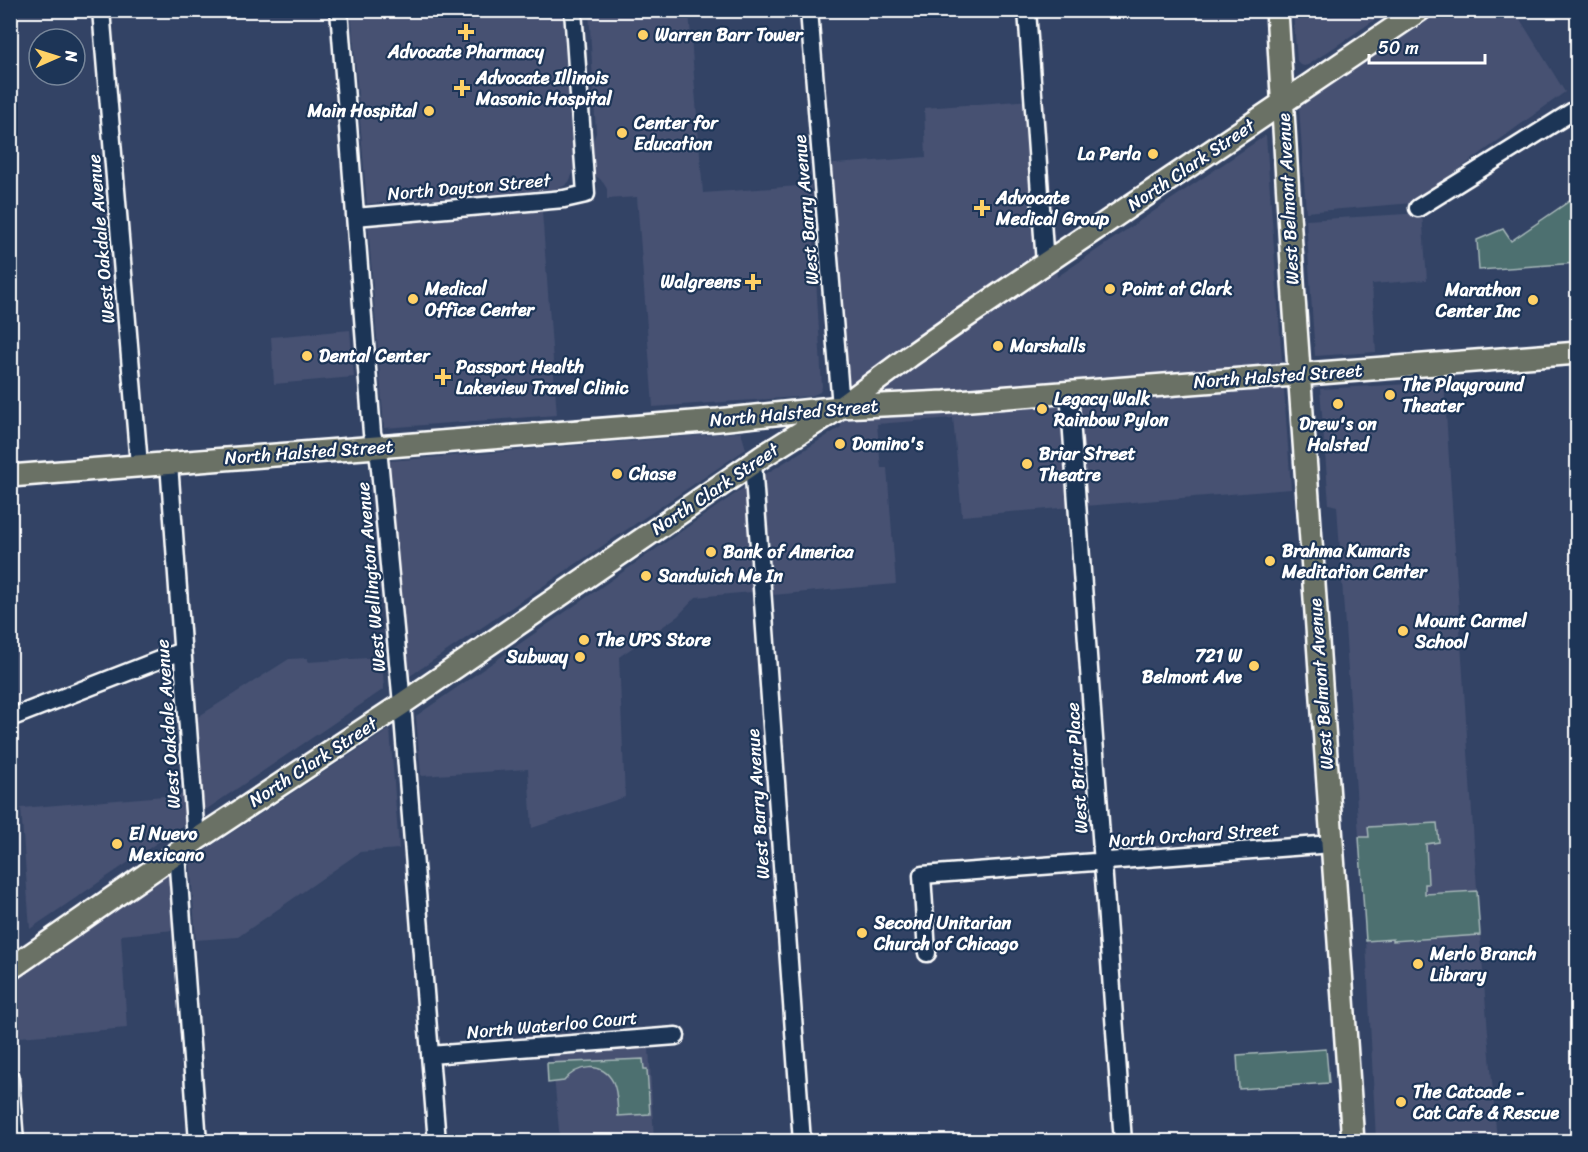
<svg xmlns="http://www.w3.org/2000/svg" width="1588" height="1152" font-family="Sriracha,sans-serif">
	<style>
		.built { fill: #465172 }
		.green { fill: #4d6f70; stroke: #a6b7b8; stroke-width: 1.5 }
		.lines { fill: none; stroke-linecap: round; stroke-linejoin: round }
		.minor-casing { stroke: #fff; stroke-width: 21 }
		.major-casing { stroke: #fff; stroke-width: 26 }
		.minor { stroke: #1d3557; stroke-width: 16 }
		.major { stroke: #6b7165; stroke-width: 21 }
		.poi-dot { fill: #ffd166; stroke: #1d3557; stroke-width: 2 }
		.labels { text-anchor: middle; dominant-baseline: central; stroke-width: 4.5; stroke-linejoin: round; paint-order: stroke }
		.poi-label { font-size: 18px; font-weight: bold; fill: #fff; stroke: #1d3557; text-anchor: start }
		.street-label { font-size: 18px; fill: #fff; stroke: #1d3557 }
	</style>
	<rect width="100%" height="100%" fill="#334365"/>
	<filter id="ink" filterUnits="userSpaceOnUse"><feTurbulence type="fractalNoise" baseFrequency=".0167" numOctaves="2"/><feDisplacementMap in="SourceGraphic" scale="12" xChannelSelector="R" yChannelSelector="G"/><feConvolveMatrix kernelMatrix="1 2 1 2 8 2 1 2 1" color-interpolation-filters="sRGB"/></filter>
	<g filter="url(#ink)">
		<path class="built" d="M 1138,10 L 1212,10 L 1212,11 L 1138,17 Z
			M 351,11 L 562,11 L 574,171 L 569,182 L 564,186 L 556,189 L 367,204 Z
			M 589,11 L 689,11 L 703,193 L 811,185 L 822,387 L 820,392 L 811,396 L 653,407 L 637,197 L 607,199 L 607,189 L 604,184 L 600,179 L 592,173 L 591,146 L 596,133 Z
			M 1293,11 L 1293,10 L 1388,11 L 1308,65 L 1304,66 L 1301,65 L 1297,61 Z
			M 1442,11 L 1515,11 L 1565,92 L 1413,203 L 1306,212 L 1299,107 Z
			M 1045,99 L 1057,277 L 1266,135 L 1291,489 L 962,516 L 953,418 L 877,424 L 881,468 L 887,468 L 896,584 L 773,595 L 764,475 L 841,427 L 822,165 L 926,157 L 924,108 Z
			M 542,211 L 557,415 L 384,428 L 368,224 Z
			M 1422,213 L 1427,280 L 1372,284 L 1376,352 L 1315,356 L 1306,220 Z
			M 350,330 L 354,377 L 274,384 L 271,337 Z
			M 1444,382 L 1480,935 L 1497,1141 L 1376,1141 L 1366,941 L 1337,506 L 1329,504 L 1320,389 Z
			M 741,432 L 746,449 L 407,678 L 389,461 Z
			M 745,487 L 752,592 L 696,597 L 678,616 L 619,657 L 625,797 L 532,828 L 528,769 L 421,776 L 416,716 Z
			M 382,657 L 384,689 L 30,929 L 21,808 L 200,793 L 196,718 L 289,659 L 307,658 L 308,662 Z
			M 390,729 L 399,849 L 360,852 L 238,937 L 196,940 L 190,860 Z
			M 170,873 L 174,930 L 121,935 L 127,1028 L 20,1037 L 16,978 Z
			M 649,1047 L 654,1141 L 560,1141 L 552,1055 Z"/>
		<path class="green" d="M 1577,196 L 1577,263 L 1479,270 L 1477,240 L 1503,229 L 1511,241 Z
			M 1437,823 L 1439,842 L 1426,844 L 1428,884 L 1425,884 L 1425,894 L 1477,891 L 1480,935 L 1393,941 L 1393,939 L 1366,941 L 1359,837 L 1369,837 L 1368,827 Z
			M 1326,1049 L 1329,1083 L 1239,1089 L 1237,1055 Z
			M 643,1059 L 644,1069 L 647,1069 L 650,1114 L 618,1116 C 617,1105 618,1092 613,1082 C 602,1061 577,1065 564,1081 L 548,1083 L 547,1063 Z"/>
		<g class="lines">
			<defs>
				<path id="minor" d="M 101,10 L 139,465
					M 339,10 L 372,433 L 379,459 L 380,469 L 402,704 L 437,1142
					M 809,10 L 841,407
					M 1027,10 L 1045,264
					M 1418,208 L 1578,108
					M 355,217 L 564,199 L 586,194 L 573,10
					M 1069,391 L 1123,1142
					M 169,463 L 196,840
					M 753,463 L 802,1142
					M 10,718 L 182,651
					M 177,853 L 198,1142
					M 927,953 L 922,875 L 1332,844
					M 430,1055 L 676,1036
					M 10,1078 L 15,1142"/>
				<path id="major" d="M 1277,10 L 1294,298 L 1353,1142
					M 10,476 L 718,420 L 841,407 L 945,402 L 1578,353
					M 10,969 L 196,840 L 402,704 L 763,456 L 841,407 L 910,356 L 960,321 L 1420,10"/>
			</defs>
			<use href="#minor" class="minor-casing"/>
			<use href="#major" class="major-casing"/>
			<use href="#minor" class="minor"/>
			<use href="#major" class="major"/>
		</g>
	</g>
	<g class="poi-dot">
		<path d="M463 23h6v6h6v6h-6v6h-6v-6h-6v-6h6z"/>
		<circle cx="643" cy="35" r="6"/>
		<path d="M459 79h6v6h6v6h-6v6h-6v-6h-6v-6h6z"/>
		<circle cx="429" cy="111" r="6"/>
		<circle cx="622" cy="133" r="6"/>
		<circle cx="1153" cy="154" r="6"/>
		<path d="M979 199h6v6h6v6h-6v6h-6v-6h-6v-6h6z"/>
		<path d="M750 273h6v6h6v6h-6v6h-6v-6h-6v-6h6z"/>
		<circle cx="1110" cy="289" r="6"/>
		<circle cx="413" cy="299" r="6"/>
		<circle cx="1533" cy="300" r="6"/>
		<circle cx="998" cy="346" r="6"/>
		<circle cx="307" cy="356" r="6"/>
		<path d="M440 368h6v6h6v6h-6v6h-6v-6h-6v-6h6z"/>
		<circle cx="1390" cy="395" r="6"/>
		<circle cx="1338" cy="404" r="6"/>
		<circle cx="1042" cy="409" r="6"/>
		<circle cx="840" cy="444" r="6"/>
		<circle cx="1027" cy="464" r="6"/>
		<circle cx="617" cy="474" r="6"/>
		<circle cx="711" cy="552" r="6"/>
		<circle cx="1270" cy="561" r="6"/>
		<circle cx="646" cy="576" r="6"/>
		<circle cx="1403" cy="631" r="6"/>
		<circle cx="584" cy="640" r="6"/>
		<circle cx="580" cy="657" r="6"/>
		<circle cx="1254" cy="666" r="6"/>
		<circle cx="117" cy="844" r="6"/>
		<circle cx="862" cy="933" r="6"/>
		<circle cx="1418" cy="964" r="6"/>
		<circle cx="1401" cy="1102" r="6"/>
	</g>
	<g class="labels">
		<g class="poi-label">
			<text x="655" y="35">Warren Barr Tower</text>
			<text x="466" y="52" text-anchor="middle">Advocate Pharmacy</text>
			<text x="476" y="78">Advocate Illinois<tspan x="476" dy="21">Masonic Hospital</tspan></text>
			<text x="417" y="111" text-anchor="end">Main Hospital</text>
			<text x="634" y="123">Center for<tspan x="634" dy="21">Education</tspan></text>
			<text x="1141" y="154" text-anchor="end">La Perla</text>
			<text x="996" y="198">Advocate<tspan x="996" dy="21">Medical Group</tspan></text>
			<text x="741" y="282" text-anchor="end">Walgreens</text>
			<text x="425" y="289">Medical<tspan x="425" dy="21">Office Center</tspan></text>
			<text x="1122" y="289">Point at Clark</text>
			<text x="1521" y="290" text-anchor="end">Marathon<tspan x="1521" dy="21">Center Inc</tspan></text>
			<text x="1010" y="346">Marshalls</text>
			<text x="319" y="356">Dental Center</text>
			<text x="456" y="367">Passport Health<tspan x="456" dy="21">Lakeview Travel Clinic</tspan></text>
			<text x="1402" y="385">The Playground<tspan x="1402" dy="21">Theater</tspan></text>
			<text x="1054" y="399">Legacy Walk<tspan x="1054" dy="21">Rainbow Pylon</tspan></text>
			<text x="1338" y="424" text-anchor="middle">Drew's on<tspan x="1338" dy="21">Halsted</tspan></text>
			<text x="852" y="444">Domino's</text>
			<text x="1039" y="454">Briar Street<tspan x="1039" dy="21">Theatre</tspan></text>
			<text x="629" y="474">Chase</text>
			<text x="1282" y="551">Brahma Kumaris<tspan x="1282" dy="21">Meditation Center</tspan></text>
			<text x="723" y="552">Bank of America</text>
			<text x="658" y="576">Sandwich Me In</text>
			<text x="1415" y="621">Mount Carmel<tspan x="1415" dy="21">School</tspan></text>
			<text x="596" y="640">The UPS Store</text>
			<text x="1242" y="656" text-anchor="end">721 W<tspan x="1242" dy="21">Belmont Ave</tspan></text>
			<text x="568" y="657" text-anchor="end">Subway</text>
			<text x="129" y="834">El Nuevo<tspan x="129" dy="21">Mexicano</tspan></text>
			<text x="874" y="923">Second Unitarian<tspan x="874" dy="21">Church of Chicago</tspan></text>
			<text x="1430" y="954">Merlo Branch<tspan x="1430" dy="21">Library</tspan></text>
			<text x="1413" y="1092">The Catcade -<tspan x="1413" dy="21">Cat Cafe &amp; Rescue</tspan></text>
		</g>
		<g class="street-label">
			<text transform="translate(1191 165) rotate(-34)">North Clark Street</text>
			<text transform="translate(469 187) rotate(-5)">North Dayton Street</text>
			<text transform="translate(1288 199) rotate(-93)">West Belmont Avenue</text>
			<text transform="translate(806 210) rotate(-95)">West Barry Avenue</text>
			<text transform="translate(101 239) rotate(-95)">West Oakdale Avenue</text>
			<text transform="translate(1278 376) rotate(-4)">North Halsted Street</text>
			<text transform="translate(794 413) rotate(-5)">North Halsted Street</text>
			<text transform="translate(309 452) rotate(-4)">North Halsted Street</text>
			<text transform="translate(715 489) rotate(-34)">North Clark Street</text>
			<text transform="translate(371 577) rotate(-95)">West Wellington Avenue</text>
			<text transform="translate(1321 684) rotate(-94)">West Belmont Avenue</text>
			<text transform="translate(168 724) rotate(-94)">West Oakdale Avenue</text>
			<text transform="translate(313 762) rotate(-33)">North Clark Street</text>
			<text transform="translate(1077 768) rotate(-94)">West Briar Place</text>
			<text transform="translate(758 804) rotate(-94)">West Barry Avenue</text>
			<text transform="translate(1194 835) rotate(-4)">North Orchard Street</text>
			<text transform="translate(552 1025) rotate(-5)">North Waterloo Court</text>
		</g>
	</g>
	<rect width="1588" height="1152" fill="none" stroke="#1d3557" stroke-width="36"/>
	<rect x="18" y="18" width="1552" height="1116" fill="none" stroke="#fff" stroke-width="2" filter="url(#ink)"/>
	<g transform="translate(57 57) rotate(87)"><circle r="28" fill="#1d3557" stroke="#77869a" stroke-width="1.5"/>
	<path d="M0-4.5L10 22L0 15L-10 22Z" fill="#ffd166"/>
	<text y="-9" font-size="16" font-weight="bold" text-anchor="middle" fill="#ffffff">N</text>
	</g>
	<path d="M1369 54v9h116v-9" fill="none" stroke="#ffffff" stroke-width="3"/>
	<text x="1378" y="54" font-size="18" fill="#ffffff" stroke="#1d3557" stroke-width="4.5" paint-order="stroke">50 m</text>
</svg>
